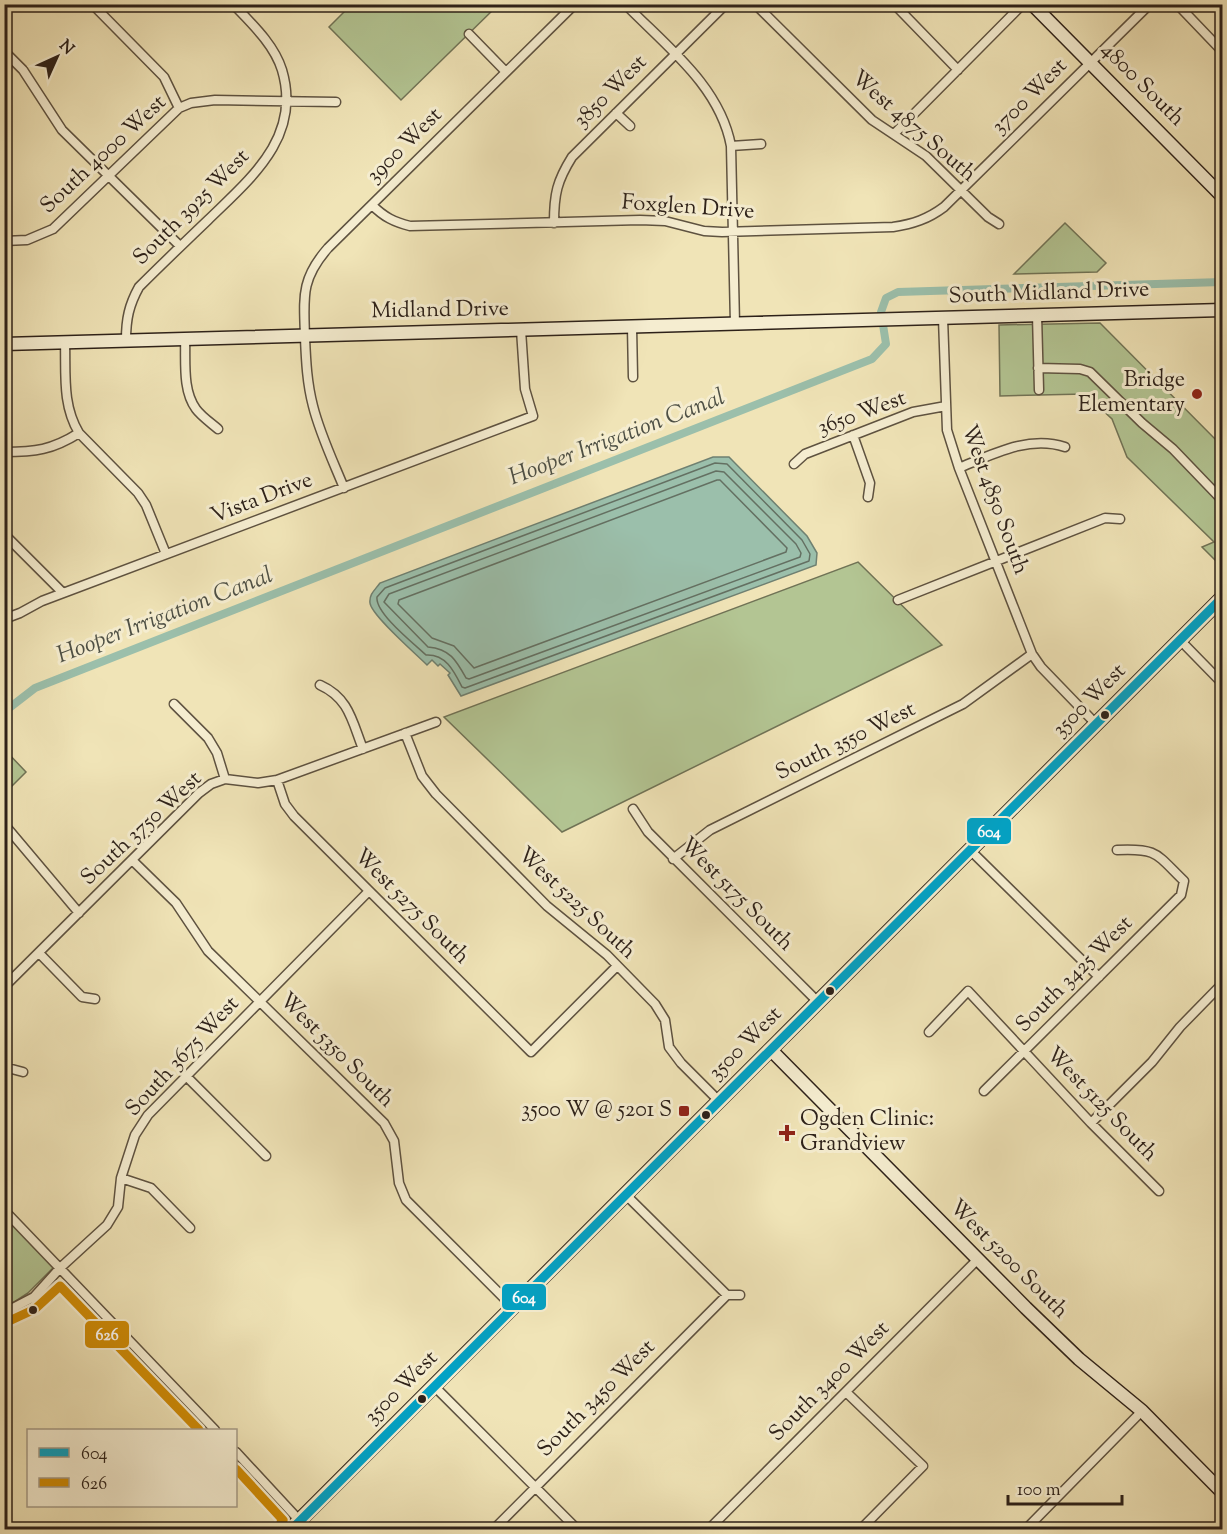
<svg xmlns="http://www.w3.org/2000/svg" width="1227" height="1534" font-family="'Sorts Mill Goudy',serif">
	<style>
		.green { fill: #b3c593; stroke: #707356; stroke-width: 1.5 }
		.water { fill: #9bbfab; stroke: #6f8071; stroke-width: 1.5 }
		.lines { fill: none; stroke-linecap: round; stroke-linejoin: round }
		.shore { stroke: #647062; stroke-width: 1.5 }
		.canal { stroke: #9bbfab; stroke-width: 8 }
		.street-casing { stroke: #5e5240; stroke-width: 11 }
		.secondary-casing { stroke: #2d2119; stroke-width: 15 }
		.primary-casing { stroke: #2d2119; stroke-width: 16 }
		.street { stroke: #f5edd0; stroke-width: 8 }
		.secondary { stroke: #f5edd0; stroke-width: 12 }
		.primary { stroke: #f0e4b7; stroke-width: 14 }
		.bus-1-casing { stroke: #f5edd0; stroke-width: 14 }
		.bus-2-casing { stroke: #f5edd0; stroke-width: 14 }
		.bus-1 { stroke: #02a2c5; stroke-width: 9 }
		.bus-2 { stroke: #cf8b05; stroke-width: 9 }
		.poi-dot { fill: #8f2418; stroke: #f5edd0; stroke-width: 2 }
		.bus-dot { fill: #2d2119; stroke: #f5edd0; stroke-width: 2 }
		.labels { text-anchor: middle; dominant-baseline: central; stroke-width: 6; stroke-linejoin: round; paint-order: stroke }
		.street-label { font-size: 22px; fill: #2d2119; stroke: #f5edd0 }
		.poi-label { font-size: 22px; fill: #2d2119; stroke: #f5edd0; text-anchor: end }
		.water-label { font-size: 24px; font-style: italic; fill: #4e5045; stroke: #f5edd0 }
		.line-badge { stroke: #f5edd0; stroke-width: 2 }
		.badge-label { font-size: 16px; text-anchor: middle; font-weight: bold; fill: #fff }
	</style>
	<rect width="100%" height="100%" fill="#f0e4b7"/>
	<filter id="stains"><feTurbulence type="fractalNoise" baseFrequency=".00333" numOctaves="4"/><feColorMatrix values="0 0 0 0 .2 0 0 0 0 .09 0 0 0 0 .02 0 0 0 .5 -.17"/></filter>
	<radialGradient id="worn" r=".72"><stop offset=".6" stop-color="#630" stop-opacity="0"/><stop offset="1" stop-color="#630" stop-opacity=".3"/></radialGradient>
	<path class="green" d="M 351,5 L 498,5 L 401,100 L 329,27 Z
		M 1065,223 L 1106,263 L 1097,272 L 1014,274 Z
		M 1100,323 L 1222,446 L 1222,567 L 1202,547 L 1214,542 L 1127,457 L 1112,419 L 1085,394 L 1000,396 L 999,325 Z
		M 858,562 L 942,645 L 562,832 L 444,717 Z
		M 5,750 L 26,772 L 5,793 Z
		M 4,1212 L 57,1264 L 28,1293 L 5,1308 Z"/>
	<path class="water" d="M 713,457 L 729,457 L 807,536 L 817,553 L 816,565 L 461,696 L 448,675 L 450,673 L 440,664 L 438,666 L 432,660 L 427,665 C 416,654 371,615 370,603 C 369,594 375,590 380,583 Z"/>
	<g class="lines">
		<path class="shore" d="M 715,463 L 727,464 L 802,540 L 810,554 L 809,561 L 465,688 L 462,687 C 454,671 446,654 426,655 C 413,643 375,613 377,597 L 385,588 Z
			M 716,471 L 724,472 L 796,544 L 801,553 L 800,557 L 469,679 L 466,678 C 456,660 450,649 428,647 L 384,602 L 389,594 Z
			M 717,480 L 720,480 L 787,548 L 786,552 L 474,668 L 454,646 L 432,638 L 398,604 L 399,600 Z"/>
		<path class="canal" d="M 4,712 L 35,688 L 872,359 L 886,344 L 881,312 L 886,298 L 898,292 L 1222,282"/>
		<defs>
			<path id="street" d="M 92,4 L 164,77 L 179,108
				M 625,4 C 666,46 720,86 731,146 L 735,324
				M 755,4 L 872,120 L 926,156 L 988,217 L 999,224
				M 894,4 L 958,70
				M 1177,4 L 1222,51
				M 469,34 L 506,72
				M 4,51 L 23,70 L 62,130 L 180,246
				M 616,113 L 630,126
				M 894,134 L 1023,4
				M 731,146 L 761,144
				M 372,205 C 384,217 394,222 410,226 L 640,220 L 665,221 L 704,231 L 722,232 L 893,227 C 913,224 928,219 944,207 L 1150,4
				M 554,223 C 554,194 557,181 572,157 L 726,4
				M 4,241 L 27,240 L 53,229 L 179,108 L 191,103 L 215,100 L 336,102
				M 1037,315 L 1039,390
				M 943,318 L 947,430 L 959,468 L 1032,654 L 1041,667 L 1096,724
				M 632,327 L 633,377
				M 185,338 C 186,361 182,390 196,409 C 201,416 211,423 218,429
				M 126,340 C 126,319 129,305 139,287 C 162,264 185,242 208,220 C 251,178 302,137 282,70 C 274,44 251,23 233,4
				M 65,342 C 66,374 62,405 79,433 L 138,493 L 146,505 L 166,554
				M 1038,368 L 1080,369 L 1090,372 L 1142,423 L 1173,449 L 1222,500
				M 853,435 L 870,483 L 868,497
				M 4,452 C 35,452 52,450 79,433
				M 794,464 L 805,454 L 913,412 L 946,406
				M 959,468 C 993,454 1029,435 1065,447
				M 344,488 C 333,461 320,434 313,406 C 307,383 306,361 305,338 C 304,298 300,280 328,248 L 575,4
				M 4,534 L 63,593
				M 898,600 L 1105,518 L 1120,519
				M 4,619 L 20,613 L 42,601 L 533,416 L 525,389 L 521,330
				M 1180,640 L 1222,683
				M 320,685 C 349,698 352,721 363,749
				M 174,704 L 208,738 L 217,753 L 225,779
				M 405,733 L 422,776 L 436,794 L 547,906 L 607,955 L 655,1004 L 665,1020 L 669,1047 L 681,1063 L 719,1101
				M 277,780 L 285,804 L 294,816 L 531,1052 L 617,966
				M 633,809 L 648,832 L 818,1002
				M 4,824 L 79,913
				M 970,850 L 1099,977
				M 673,859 L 710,830 L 963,704 L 1032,654
				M 132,860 L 176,903 L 208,951 L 384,1123 L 394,1141 L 399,1183 L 406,1200 L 513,1307
				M 39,953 L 82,997 L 95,999
				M 4,987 L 199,793 L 211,784 L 225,779 L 258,783 L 277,780 L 436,722
				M 929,1032 L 968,991 L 1091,1123 L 1159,1191
				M 4,1064 L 8,1068 L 23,1072
				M 186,1076 L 266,1156
				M 984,1091 L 1181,895 L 1184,881 C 1156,854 1158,848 1117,850
				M 1091,1123 L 1152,1062 L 1180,1027 L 1222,984
				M 121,1178 L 151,1188 L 190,1228
				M 625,1194 L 727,1295
				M 4,1210 L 215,1430
				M 727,1295 L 740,1295
				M 4,1310 L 11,1309 L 34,1297 L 60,1268 L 107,1225 L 118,1207 L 121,1178 L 135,1135 L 148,1115 L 369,891
				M 434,1386 L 578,1530
				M 846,1392 L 923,1466 L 860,1530
				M 236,1452 L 299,1520
				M 493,1530 L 727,1295
				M 708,1530 L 978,1259
				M 1025,1530 L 1142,1411"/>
			<path id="secondary" d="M 1032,4 L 1222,196
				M 4,344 L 1222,310
				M 771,1050 L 1026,1308 L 1079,1359 L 1142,1411 L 1222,1492"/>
			<path id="primary" d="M 290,1530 L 1222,598"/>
		</defs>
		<use href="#street" class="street-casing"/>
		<use href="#secondary" class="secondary-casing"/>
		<use href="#primary" class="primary-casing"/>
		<use href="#street" class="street"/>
		<use href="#secondary" class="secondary"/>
		<use href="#primary" class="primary"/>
		<defs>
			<path id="bus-1" d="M 291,1530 L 1222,598"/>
			<path id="bus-2" d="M 7,1322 L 35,1309 L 60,1286 L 199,1430
				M 236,1469 L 283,1520 L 281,1522"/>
		</defs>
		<use href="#bus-1" class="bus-1-casing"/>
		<use href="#bus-2" class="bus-2-casing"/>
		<use href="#bus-1" class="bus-1"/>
		<use href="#bus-2" class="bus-2"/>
	</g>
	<g class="poi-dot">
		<circle cx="1197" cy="394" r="6"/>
		<rect x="678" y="1105" width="12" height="12" rx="3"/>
		<path d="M784 1124h6v6h6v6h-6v6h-6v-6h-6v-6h6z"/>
	</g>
	<g class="bus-dot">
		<circle cx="1105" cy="715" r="5"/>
		<circle cx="830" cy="991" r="5"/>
		<circle cx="706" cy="1115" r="5"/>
		<circle cx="33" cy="1310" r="5"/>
		<circle cx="422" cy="1399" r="5"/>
	</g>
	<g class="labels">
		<g class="street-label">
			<text transform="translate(1142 85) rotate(45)">4800 South</text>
			<text transform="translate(611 92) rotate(-45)">3850 West</text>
			<text transform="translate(1030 97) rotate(-45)">3700 West</text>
			<text transform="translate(913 127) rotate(41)">West 4875 South</text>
			<text transform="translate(405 146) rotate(-45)">3900 West</text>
			<text transform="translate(104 155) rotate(-43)">South 4000 West</text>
			<text transform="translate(192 208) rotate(-45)">South 3925 West</text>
			<text transform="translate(688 208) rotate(4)">Foxglen Drive</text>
			<text transform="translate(1049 294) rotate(-2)">South Midland Drive</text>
			<text transform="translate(440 311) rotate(-1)">Midland Drive</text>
			<text transform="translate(862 414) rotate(-20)">3650 West</text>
			<text transform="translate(262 499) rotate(-21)">Vista Drive</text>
			<text transform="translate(994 500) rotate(70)">West 4850 South</text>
			<text transform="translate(1090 701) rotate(-45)">3500 West</text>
			<text transform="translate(846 742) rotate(-26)">South 3550 West</text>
			<text transform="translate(142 829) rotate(-43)">South 3750 West</text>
			<text transform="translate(736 895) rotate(45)">West 5175 South</text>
			<text transform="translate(576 904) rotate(43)">West 5225 South</text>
			<text transform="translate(411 907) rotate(45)">West 5275 South</text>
			<text transform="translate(1075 975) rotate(-45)">South 3425 West</text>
			<text transform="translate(746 1044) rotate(-45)">3500 West</text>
			<text transform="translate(336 1051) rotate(45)">West 5350 South</text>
			<text transform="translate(183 1057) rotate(-47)">South 3675 West</text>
			<text transform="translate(1101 1105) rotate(46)">West 5125 South</text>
			<text transform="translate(1008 1260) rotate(45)">West 5200 South</text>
			<text transform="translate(830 1382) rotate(-45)">South 3400 West</text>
			<text transform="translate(402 1388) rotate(-45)">3500 West</text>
			<text transform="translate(597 1399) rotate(-45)">South 3450 West</text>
		</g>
		<g class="poi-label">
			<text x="1185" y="381">Bridge<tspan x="1185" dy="25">Elementary</tspan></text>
			<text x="672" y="1111">3500 W @ 5201 S</text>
			<text x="800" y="1120" text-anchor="start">Ogden Clinic:<tspan x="800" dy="25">Grandview</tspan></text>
		</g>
		<g class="water-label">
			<text transform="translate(617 438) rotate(-21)">Hooper Irrigation Canal</text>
			<text transform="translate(165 616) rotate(-21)">Hooper Irrigation Canal</text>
		</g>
	</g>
	<g class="line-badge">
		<rect x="966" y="817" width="46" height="28" rx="6" fill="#02a2c5"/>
		<rect x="501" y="1283" width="46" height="28" rx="6" fill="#02a2c5"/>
		<rect x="84" y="1320" width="46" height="29" rx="6" fill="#cf8b05"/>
	</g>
	<g class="badge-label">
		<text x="989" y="837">604</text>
		<text x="524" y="1303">604</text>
		<text x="107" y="1340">626</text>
	</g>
	<rect width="1227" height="1534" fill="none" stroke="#f0e4b7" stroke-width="24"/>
	<rect x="6" y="6" width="1215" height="1522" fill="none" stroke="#2d2119" stroke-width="3"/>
	<rect x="12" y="12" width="1203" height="1510" fill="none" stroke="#2d2119" stroke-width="1.5"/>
	<rect x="27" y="1429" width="210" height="78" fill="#f5edd0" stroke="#a59b87" stroke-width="1.5"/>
	<rect x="39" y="1448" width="30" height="9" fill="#02a2c5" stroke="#a59b87" stroke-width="1.5"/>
	<text x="81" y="1459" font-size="18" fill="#2d2119">604</text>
	<rect x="39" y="1478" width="30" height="9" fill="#cf8b05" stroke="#a59b87" stroke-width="1.5"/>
	<text x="81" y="1489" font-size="18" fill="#2d2119">626</text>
	<g transform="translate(57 57) rotate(45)" stroke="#f5edd0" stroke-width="4.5" paint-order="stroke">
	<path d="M0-4.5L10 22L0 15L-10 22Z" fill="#2d2119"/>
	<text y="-9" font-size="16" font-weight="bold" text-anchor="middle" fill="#2d2119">N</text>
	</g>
	<path d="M1008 1495v9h114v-9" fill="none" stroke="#2d2119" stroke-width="3"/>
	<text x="1017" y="1495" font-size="18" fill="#2d2119" stroke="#f5edd0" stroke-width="4.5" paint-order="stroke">100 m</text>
	<rect width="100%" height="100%" filter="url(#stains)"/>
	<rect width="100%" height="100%" fill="url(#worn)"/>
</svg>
